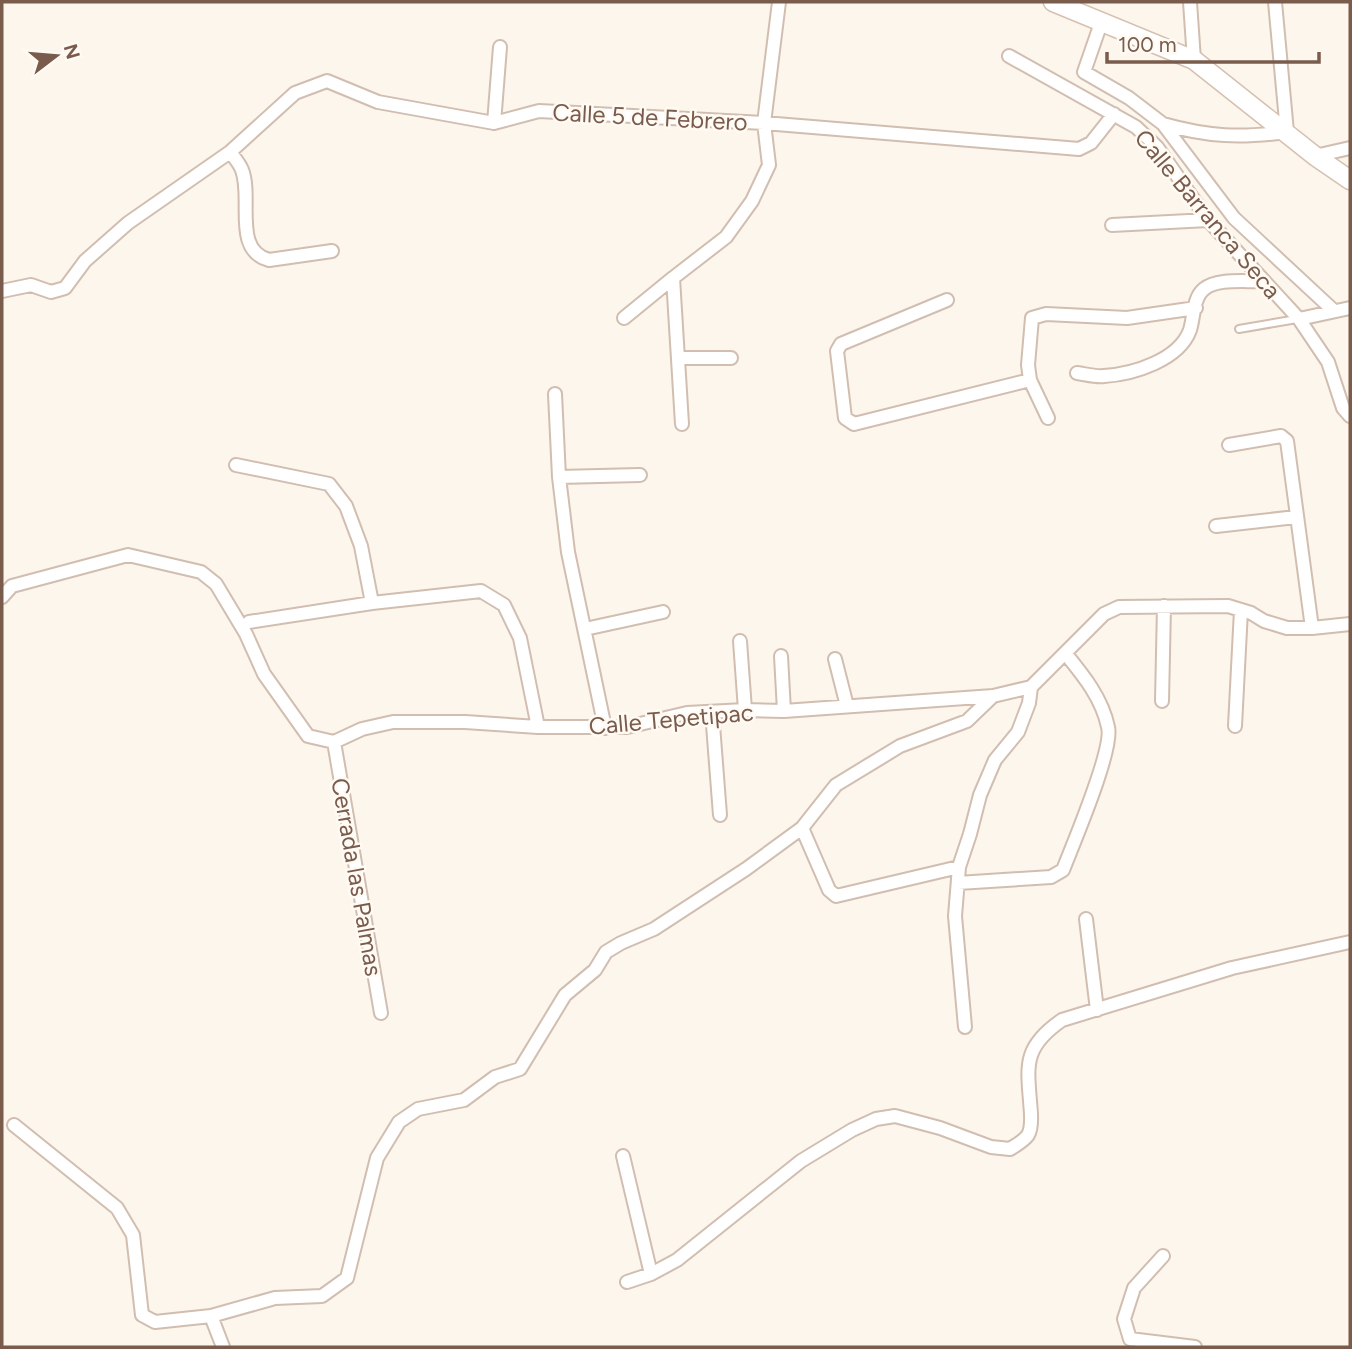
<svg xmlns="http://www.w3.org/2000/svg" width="1352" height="1349" font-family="Figtree,sans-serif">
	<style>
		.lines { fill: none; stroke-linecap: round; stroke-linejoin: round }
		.lane-casing { stroke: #d1beb0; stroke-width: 10 }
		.street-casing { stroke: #d1beb0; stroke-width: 16 }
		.secondary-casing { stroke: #d6c0b0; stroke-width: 21 }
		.lane { stroke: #fff; stroke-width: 6 }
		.street { stroke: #fff; stroke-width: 12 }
		.secondary { stroke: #fff; stroke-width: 18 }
		.labels { text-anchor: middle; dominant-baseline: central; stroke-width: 5; stroke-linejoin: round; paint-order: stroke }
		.street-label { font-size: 24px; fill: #7a5c4d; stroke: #fffaf3 }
	</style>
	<rect width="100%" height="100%" fill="#fdf6ec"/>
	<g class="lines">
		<defs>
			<path id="lane" d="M 1239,329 L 1297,319"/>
			<path id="street" d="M 1190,2 L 1194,60
				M 1101,23 L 1084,72 L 1129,98 L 1163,124 L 1234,218 L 1333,310
				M 1009,56 L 1136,127 L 1157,147 L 1208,220 L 1299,319 L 1328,362 L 1343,408 L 1350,416
				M 494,123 L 500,47
				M 1163,124 C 1209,137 1240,138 1287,132 L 1275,2
				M 230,152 C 234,157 240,164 242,170 C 253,198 232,250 269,260 L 332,251
				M 1315,156 L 1350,148
				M 1112,225 L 1208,220
				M 2,291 L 31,285 L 51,292 L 65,288 L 85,261 L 128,223 L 230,152 L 295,93 L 327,81 L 378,102 L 494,123 L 539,111 L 764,123 L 1079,149 L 1091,143 L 1114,114
				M 947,300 L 841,344 L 837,351 L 845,418 L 854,424 L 1030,380
				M 624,318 L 673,278
				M 1299,319 L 1350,308
				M 678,358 L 731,358
				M 1077,373 C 1085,374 1095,377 1104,376 C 1134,374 1179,360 1190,330 C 1194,317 1193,298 1204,289 C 1217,278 1245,282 1262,281
				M 555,394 L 559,477 L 568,552 L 605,728
				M 1048,418 L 1030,380 L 1028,365 L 1032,318 L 1046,314 L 1127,318 L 1196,308
				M 682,424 L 673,278 L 726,237 L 752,201 L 769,165 L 764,123 L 779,2
				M 1229,445 L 1281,436 L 1287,441 L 1312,628
				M 236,465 L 329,484 L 346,506 L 361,546 L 372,603
				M 559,477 L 640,475
				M 1216,526 L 1296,517
				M 12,586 L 128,555 L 201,572 L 216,584 L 246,634 L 264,674 L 308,736 L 334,742 L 362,729 L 393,722 L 465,722 L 538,727 L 627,727 L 687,713 L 745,710 L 784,711 L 993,696 L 1031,687 L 1104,614 L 1119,607 L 1228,606 L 1251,613 L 1264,621 L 1287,628 L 1312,628 L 1350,624
				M 2,597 L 12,586
				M 249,622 L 372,603 L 481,591 L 504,605 L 520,638 L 538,727
				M 585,629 L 663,612
				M 740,641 L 745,710
				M 781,656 L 784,711
				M 835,659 L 847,706
				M 1162,701 L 1164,606
				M 712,712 L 720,815
				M 1235,726 L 1241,610
				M 334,742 L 381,1013
				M 802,828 L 829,890 L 836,896 L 959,867
				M 958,883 L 1051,877 L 1063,870 C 1073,844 1114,749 1108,727 C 1102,698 1083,675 1065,653
				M 1086,919 L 1097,1010
				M 965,1027 L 955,916 L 959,867 L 970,834 L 980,795 L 995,760 L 1018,732 L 1029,703 L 1031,687
				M 14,1125 L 117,1208 L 133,1235 L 142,1315 L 155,1322 L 211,1316 L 275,1298 L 322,1296 L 347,1278 L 377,1158 L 399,1122 L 418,1109 L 464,1100 L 495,1077 L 520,1069 L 565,995 L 595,970 L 606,952 L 621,943 L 654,929 L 746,869 L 802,828 L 836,785 L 900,746 L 967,721 L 993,696
				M 623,1156 L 651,1274
				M 1163,1256 L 1134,1288 L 1124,1319 L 1130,1339 L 1195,1347
				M 627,1282 L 651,1274 L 677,1260 L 801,1161 L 852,1130 L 876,1119 L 895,1116 L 940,1128 L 991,1147 L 1010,1149 C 1016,1145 1024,1141 1028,1135 C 1032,1128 1031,1121 1031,1114 C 1028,1068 1020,1049 1062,1020 L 1232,968 L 1350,942
				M 211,1316 L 223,1347"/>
			<path id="secondary" d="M 1053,2 L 1194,60 L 1315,156 L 1350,180"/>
		</defs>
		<use href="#lane" class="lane-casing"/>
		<use href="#street" class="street-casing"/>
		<use href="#secondary" class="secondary-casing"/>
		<use href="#lane" class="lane"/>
		<use href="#street" class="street"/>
		<use href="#secondary" class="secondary"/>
	</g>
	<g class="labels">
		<g class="street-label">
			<text transform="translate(650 117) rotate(3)">Calle 5 de Febrero</text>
			<text transform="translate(1208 214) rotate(50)">Calle Barranca Seca</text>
			<text transform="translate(671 719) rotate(-5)">Calle Tepetipac</text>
			<text transform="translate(357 877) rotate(80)">Cerrada las Palmas</text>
		</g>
	</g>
	<rect width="1352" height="1349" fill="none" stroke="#7a5c4d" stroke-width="7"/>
	<g transform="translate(56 56) rotate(74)" stroke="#fffaf3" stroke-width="5" paint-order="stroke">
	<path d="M0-5L12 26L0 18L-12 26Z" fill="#7a5c4d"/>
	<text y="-10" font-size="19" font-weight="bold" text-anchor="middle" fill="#7a5c4d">N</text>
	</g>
	<path d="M1107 52v10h212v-10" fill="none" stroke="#7a5c4d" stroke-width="3.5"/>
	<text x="1118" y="52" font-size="21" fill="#7a5c4d" stroke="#fffaf3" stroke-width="5" paint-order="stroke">100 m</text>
</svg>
